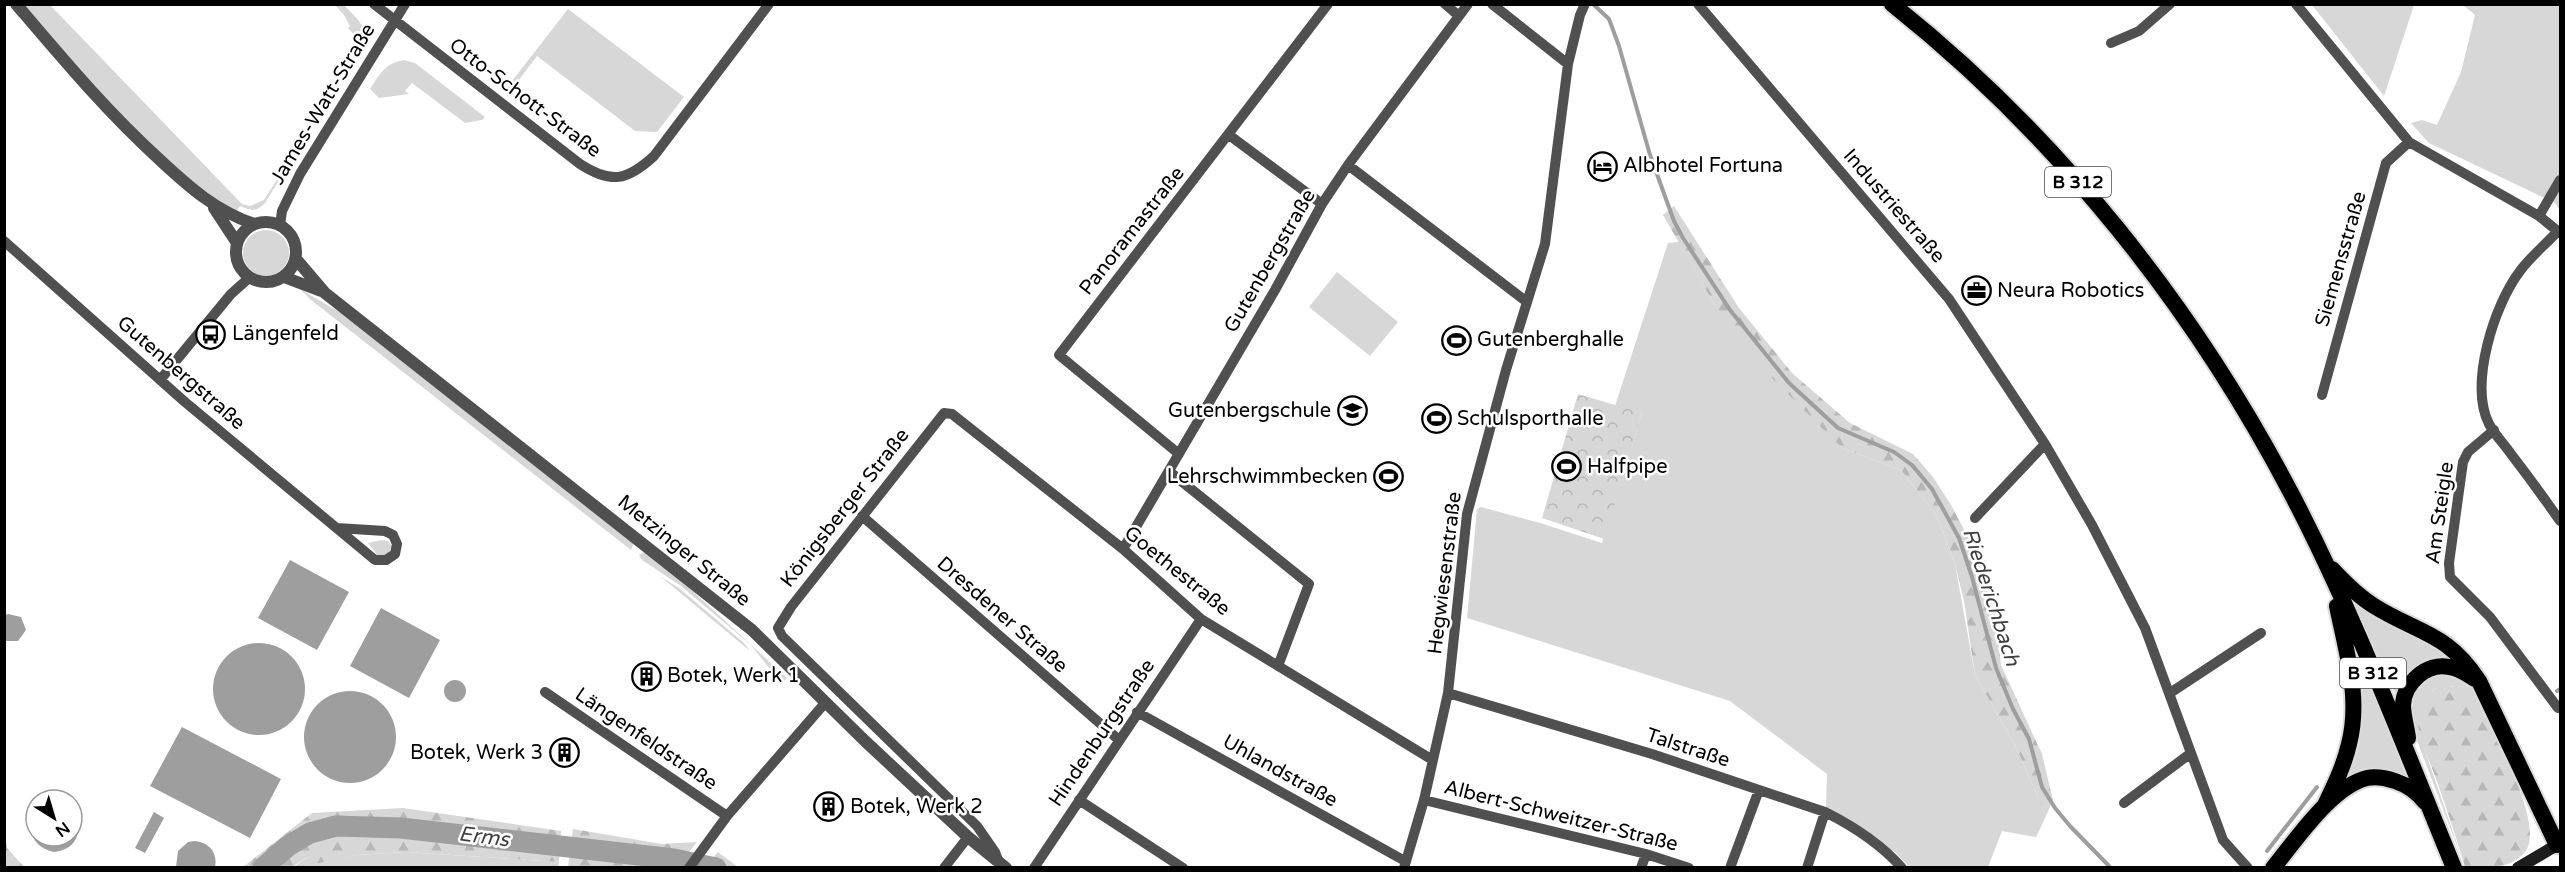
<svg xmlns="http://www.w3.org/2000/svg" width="2565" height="872" font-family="'Varela Round',sans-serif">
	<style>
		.grass { fill: #d7d7d7 }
		.forest { fill: url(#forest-firs) }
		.park { fill: url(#park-crowns) }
		.water { fill: #9e9e9e }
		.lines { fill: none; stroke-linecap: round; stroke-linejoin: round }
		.stream { stroke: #9e9e9e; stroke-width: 4 }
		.river { stroke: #9e9e9e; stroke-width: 21 }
		.trunk-casing { stroke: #dbdbdb; stroke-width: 20 }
		.minor { stroke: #505050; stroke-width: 10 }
		.tertiary { stroke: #505050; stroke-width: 12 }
		.secondary { stroke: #1d1d1d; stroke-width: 12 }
		.trunk { stroke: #000; stroke-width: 16 }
		.labels { text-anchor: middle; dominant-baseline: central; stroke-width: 5; stroke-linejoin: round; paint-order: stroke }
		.shield { fill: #fff; stroke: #4c4c4c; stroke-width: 1.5 }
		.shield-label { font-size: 18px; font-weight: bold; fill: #000 }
		.street-label { font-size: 20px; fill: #000; stroke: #fff }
		.poi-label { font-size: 20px; fill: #000; stroke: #fff; text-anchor: start }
		.water-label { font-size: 21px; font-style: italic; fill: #3f3f3f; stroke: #fff }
	</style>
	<defs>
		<pattern id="forest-firs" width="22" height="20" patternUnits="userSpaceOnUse" patternTransform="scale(1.5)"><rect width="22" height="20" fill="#d7d7d7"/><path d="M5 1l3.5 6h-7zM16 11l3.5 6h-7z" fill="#b7b7b7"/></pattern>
		<pattern id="park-crowns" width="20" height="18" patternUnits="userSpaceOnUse" patternTransform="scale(1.5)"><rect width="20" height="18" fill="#d7d7d7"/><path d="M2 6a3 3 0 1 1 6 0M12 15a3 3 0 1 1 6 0" fill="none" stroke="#b7b7b7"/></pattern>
	</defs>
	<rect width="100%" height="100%" fill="#fff"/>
	<path class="grass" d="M 24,5 L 50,5 L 242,204 L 250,206 L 264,200 L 358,52 L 359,40 L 348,28 L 350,26 L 344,15 L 335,5 L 344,5 C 354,16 366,24 365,40 L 265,203 C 256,212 251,211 240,206 L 236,212 C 151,158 89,80 24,5 Z
		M 2312,5 L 2414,5 L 2384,96 Z
		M 2463,5 L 2560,5 L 2560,210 L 2555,203 L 2429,143 L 2411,123 L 2422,120 L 2437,125 L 2461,72 L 2475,15 Z
		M 568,9 L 684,97 L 657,132 L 635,131 L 537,56 L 509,93 L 505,90 Z
		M 404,60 L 415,63 L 485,117 L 482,120 L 465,123 L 412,83 L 405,91 L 409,94 L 379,98 L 370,89 C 380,74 385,63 404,60 Z
		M243 253a23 23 0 1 1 46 0a23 23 0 1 1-46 0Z
		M 1679,242 L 1714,304 L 1842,448 L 1901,470 L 1937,516 L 1955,564 L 1975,675 L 2015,745 L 2046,816 L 2036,837 L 2002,831 L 1988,867 L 1909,867 L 1896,853 L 1826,807 L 1827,774 L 1730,701 L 1467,618 L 1477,509 L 1481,507 L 1540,523 L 1602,543 L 1642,413 L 1615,406 L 1668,243 Z
		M 1337,272 L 1398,322 L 1370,356 L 1309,307 Z
		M 300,289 L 341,313 L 634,542 L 631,550 L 311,300 Z
		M 381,540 L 388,541 L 392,546 L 388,555 L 378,556 L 368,543 Z
		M 644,552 L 684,583 L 787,678 L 781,683 L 751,645 L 681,586 L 642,560 L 639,555 Z
		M 660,576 L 679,588 L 744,643 L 750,651 Z
		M 2354,599 L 2457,659 L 2397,697 L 2379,664 L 2351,600 Z
		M 2437,673 L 2465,679 L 2476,690 L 2518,784 C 2505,757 2473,663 2432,691 L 2424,748 L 2465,867 L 2413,730 L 2410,705 L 2416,688 Z
		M 2363,674 L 2379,704 L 2411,780 L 2345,783 L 2358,677 Z
		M 405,852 L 559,862 L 558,868 L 292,868 L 308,857 L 318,862 L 357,855 Z"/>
	<path class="forest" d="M 1674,206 L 1739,308 L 1792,373 L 1850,423 L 1913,454 L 1933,477 L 1951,505 L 1975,550 L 1996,618 L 2001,665 L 2042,754 L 2053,800 L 2046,816 L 2015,745 L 1975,675 L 1964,601 L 1955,564 L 1937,516 L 1901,470 L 1842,448 L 1772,378 L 1714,304 L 1663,215 Z
		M 2444,685 L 2461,688 L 2473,695 C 2489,722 2547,825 2525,852 C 2510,870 2486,868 2465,867 C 2456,837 2446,806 2435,776 C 2428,757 2416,735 2418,714 C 2419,700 2431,689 2444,685 Z
		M 403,808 L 561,831 L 559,862 L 405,852 L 357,855 L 318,863 L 308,857 L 292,867 L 243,867 L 312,813 Z
		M 573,829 L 662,844 L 697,842 L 677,867 L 568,867 Z
		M 5,837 L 7,848 L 24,867 L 5,867 Z
		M 718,852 L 738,867 L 705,867 Z"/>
	<path class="park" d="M 1578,394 L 1642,413 L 1604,539 L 1542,518 Z"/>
	<path class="water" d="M 290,560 L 349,592 L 317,650 L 258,618 Z
		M 381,608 L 440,640 L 409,698 L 350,666 Z
		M 8,614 L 21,617 L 26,630 L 18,641 L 5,641 L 5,615 Z
		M213 689a46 46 0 1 1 92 0a46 46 0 1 1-92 0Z
		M444 691a11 11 0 1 1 22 0a11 11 0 1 1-22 0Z
		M304 737a46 46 0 1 1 92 0a46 46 0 1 1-92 0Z
		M 182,727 L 281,779 L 250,838 L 150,786 Z
		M 72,811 L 79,825 C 78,842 70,850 54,852 C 35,848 25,832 36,814 L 36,836 L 72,836 Z
		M 154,812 L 164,818 L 145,853 L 135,848 Z
		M 195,841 C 209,842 218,853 215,867 L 176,867 L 178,851 L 188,842 Z"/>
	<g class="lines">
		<path class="stream" d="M 1593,4 L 1609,19 L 1619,46 L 1650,155 L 1674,221 L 1683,238 L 1730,310 L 1789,383 L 1838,428 L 1894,452 L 1912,465 L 1932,489 L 1959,538 L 1972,577 L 1996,668 L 2013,709 L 2029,739 L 2042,787 L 2055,808 L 2070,826 L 2111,868
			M 2557,691 L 2560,689
			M 2267,851 L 2317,787"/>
		<path class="river" d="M 263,868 L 288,846 L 310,833 L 336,826 L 401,828 L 674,859 L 716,868"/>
		<defs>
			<path id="trunk" d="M 1892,4 C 2058,136 2193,306 2291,493 C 2354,613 2402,742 2454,868
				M 2332,569 C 2345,583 2358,596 2374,606 C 2419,634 2447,632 2479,681 L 2557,845
				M 2408,738 C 2407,728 2403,716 2403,705 C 2404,683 2427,662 2449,667 C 2459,668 2467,674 2475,679
				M 2325,805 C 2334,786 2344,766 2349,744 C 2361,698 2346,651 2337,606
				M 2273,868 C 2296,840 2331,787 2367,778 C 2376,776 2386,778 2395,781 C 2407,785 2417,792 2425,802"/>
		</defs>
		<use href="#trunk" class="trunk-casing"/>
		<path class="minor" d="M 374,4 L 580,164 C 611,184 627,181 654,156 L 769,4
			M 1445,4 L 1459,16
			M 1492,4 L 1568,64
			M 1698,4 L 1949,299 L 2045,444 L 2092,525 L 2145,628 L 2223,840 L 2248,868
			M 2296,4 L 2409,142 L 2539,216 L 2560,233
			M 2111,43 L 2139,31 L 2170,4
			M 1229,135 L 1322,204
			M 1348,165 L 1527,302
			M 2539,216 L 2560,180
			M 280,225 L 282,211 L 300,174 L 405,4
			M 2558,231 C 2545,245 2531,256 2520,271 C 2494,305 2469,384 2489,424 C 2495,435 2504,444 2511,454 C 2528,476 2544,498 2560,521
			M 4,241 L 185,402 L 375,560 L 386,560 L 395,554 L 397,544 L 393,535 L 385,531 L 337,528
			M 160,380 L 231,294 L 249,278
			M 2322,395 L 2386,163 L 2409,142
			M 2494,430 L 2468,452 L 2463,462 L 2449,563 L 2450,577 L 2490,617 L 2558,708 L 2560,706
			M 1179,454 L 1059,355 L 1328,4
			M 1170,472 L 1309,584 L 1278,666
			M 862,516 L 1119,740
			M 1975,518 L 2045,444
			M 1123,549 L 1275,290 L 1322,204 L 1348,165 L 1468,4
			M 545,692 L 727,816
			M 1448,693 L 1652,754 L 1825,812 C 1853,826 1880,843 1902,868
			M 2170,693 L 2261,633
			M 1137,712 L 1405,861
			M 1079,800 L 1183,868
			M 1424,800 L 1646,854 L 1689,868
			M 2124,803 L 2191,753
			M 999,863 L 995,852 L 977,826 L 782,636 L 778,628 L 791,607 L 944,413 L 952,414 L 1123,549 L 1201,619 L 1431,759
			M 689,868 L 727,816 L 825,703
			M 944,868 L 968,837
			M 1034,868 L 1201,619
			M 1404,868 L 1424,800 L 1448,693 L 1467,514 L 1506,370 L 1545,244 L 1568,64 L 1580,15 L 1585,4
			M 1641,868 L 1646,854
			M 1730,868 L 1759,790
			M 1807,868 L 1825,812"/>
		<path class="tertiary" d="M 16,4 C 62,58 107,112 160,160 C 189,187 216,211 254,224
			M 214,208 L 237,243
			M236 252a30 30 0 1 1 60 0a30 30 0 1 1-60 0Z
			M 296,259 L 325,293 L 752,630 L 865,741 L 968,837 L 1006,868
			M 284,277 L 321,291"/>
		<path class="secondary" d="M 2518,868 L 2560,843"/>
		<use href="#trunk" class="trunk"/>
	</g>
	<defs>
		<symbol id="hotel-ring" viewBox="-11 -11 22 22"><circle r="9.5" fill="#fff" stroke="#000" stroke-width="1.5"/><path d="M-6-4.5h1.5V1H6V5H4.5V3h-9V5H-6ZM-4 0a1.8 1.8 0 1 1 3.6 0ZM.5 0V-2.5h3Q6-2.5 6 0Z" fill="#000"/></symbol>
		<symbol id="office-ring" viewBox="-11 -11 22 22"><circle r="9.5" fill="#fff" stroke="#000" stroke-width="1.5"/><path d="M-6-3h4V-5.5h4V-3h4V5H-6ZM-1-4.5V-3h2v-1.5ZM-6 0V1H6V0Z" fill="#000"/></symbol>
		<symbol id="bus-ring" viewBox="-11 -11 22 22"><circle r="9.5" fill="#fff" stroke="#000" stroke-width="1.5"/><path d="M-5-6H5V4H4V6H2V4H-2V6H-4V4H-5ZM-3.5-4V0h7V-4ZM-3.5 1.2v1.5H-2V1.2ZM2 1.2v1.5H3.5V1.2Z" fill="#000"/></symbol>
		<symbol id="stadium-ring" viewBox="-11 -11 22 22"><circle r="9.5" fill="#fff" stroke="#000" stroke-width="1.5"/><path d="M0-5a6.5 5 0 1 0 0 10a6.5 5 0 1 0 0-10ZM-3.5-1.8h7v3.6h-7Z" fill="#000"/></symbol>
		<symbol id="school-ring" viewBox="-11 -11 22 22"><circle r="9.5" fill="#fff" stroke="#000" stroke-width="1.5"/><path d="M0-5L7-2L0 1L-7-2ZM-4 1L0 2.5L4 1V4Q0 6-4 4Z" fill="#000"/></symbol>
		<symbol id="building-ring" viewBox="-11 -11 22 22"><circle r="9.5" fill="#fff" stroke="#000" stroke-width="1.5"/><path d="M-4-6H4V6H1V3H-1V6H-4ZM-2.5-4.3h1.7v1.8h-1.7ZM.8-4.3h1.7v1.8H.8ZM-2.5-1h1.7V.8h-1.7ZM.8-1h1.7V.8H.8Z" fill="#000"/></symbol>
	</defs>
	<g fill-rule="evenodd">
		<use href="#hotel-ring" x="1586" y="150" width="33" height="33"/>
		<use href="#office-ring" x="1960" y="274" width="33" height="33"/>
		<use href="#bus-ring" x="194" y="318" width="33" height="33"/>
		<use href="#stadium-ring" x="1440" y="324" width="33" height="33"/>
		<use href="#school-ring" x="1336" y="394" width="33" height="33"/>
		<use href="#stadium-ring" x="1420" y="402" width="33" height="33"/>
		<use href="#stadium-ring" x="1550" y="450" width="33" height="33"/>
		<use href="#stadium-ring" x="1372" y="460" width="33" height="33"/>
		<use href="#building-ring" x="630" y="660" width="33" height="33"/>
		<use href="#building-ring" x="548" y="736" width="33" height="33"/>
		<use href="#building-ring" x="812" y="790" width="33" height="33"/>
	</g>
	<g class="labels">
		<g class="shield">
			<rect x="2045" y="167" width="66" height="30" rx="4.5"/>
			<rect x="2340" y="658" width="66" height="30" rx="4.5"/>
		</g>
		<g class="shield-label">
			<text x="2078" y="182">B 312</text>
			<text x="2373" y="673">B 312</text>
		</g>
		<g class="street-label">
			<text transform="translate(525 98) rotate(37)">Otto-Schott-Straße</text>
			<text transform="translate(323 104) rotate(-59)">James-Watt-Straße</text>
			<text transform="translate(1894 206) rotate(49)">Industriestraße</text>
			<text transform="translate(1132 231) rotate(-52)">Panoramastraße</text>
			<text transform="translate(2341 259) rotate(-74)">Siemensstraße</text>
			<text transform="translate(1270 261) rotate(-60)">Gutenbergstraße</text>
			<text transform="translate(181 373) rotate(41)">Gutenbergstraße</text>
			<text transform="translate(845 508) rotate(-52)">Königsberger Straße</text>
			<text transform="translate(2440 513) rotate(-82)">Am Steigle</text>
			<text transform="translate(684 551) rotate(39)">Metzinger Straße</text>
			<text transform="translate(1177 571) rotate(39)">Goethestraße</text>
			<text transform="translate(1445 573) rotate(-83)">Hegwiesenstraße</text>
			<text transform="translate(1002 615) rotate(41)">Dresdener Straße</text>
			<text transform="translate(1102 733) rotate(-56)">Hindenburgstraße</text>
			<text transform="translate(646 739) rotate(34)">Längenfeldstraße</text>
			<text transform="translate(1688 748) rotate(18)">Talstraße</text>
			<text transform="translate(1280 771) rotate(29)">Uhlandstraße</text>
			<text transform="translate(1561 816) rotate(14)">Albert-Schweitzer-Straße</text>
		</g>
		<g class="poi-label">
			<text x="1623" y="166">Albhotel Fortuna</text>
			<text x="1997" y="291">Neura Robotics</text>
			<text x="232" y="334">Längenfeld</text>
			<text x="1477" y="340">Gutenberghalle</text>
			<text x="1331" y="411" text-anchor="end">Gutenbergschule</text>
			<text x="1457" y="419">Schulsporthalle</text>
			<text x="1587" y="467">Halfpipe</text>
			<text x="1368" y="477" text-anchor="end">Lehrschwimmbecken</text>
			<text x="667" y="676">Botek, Werk 1</text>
			<text x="543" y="753" text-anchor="end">Botek, Werk 3</text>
			<text x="850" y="807">Botek, Werk 2</text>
		</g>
		<g class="water-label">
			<text transform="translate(1991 597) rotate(72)">Riederichbach</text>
			<text transform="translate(484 837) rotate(7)">Erms</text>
		</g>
	</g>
	<rect width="2565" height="872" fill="none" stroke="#000000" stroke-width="12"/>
	<g transform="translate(54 818) rotate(143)"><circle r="28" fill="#ffffff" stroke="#999999" stroke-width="1.5"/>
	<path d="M0-4.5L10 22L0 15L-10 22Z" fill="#000000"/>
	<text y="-9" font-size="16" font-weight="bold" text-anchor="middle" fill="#000000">N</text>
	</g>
</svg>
